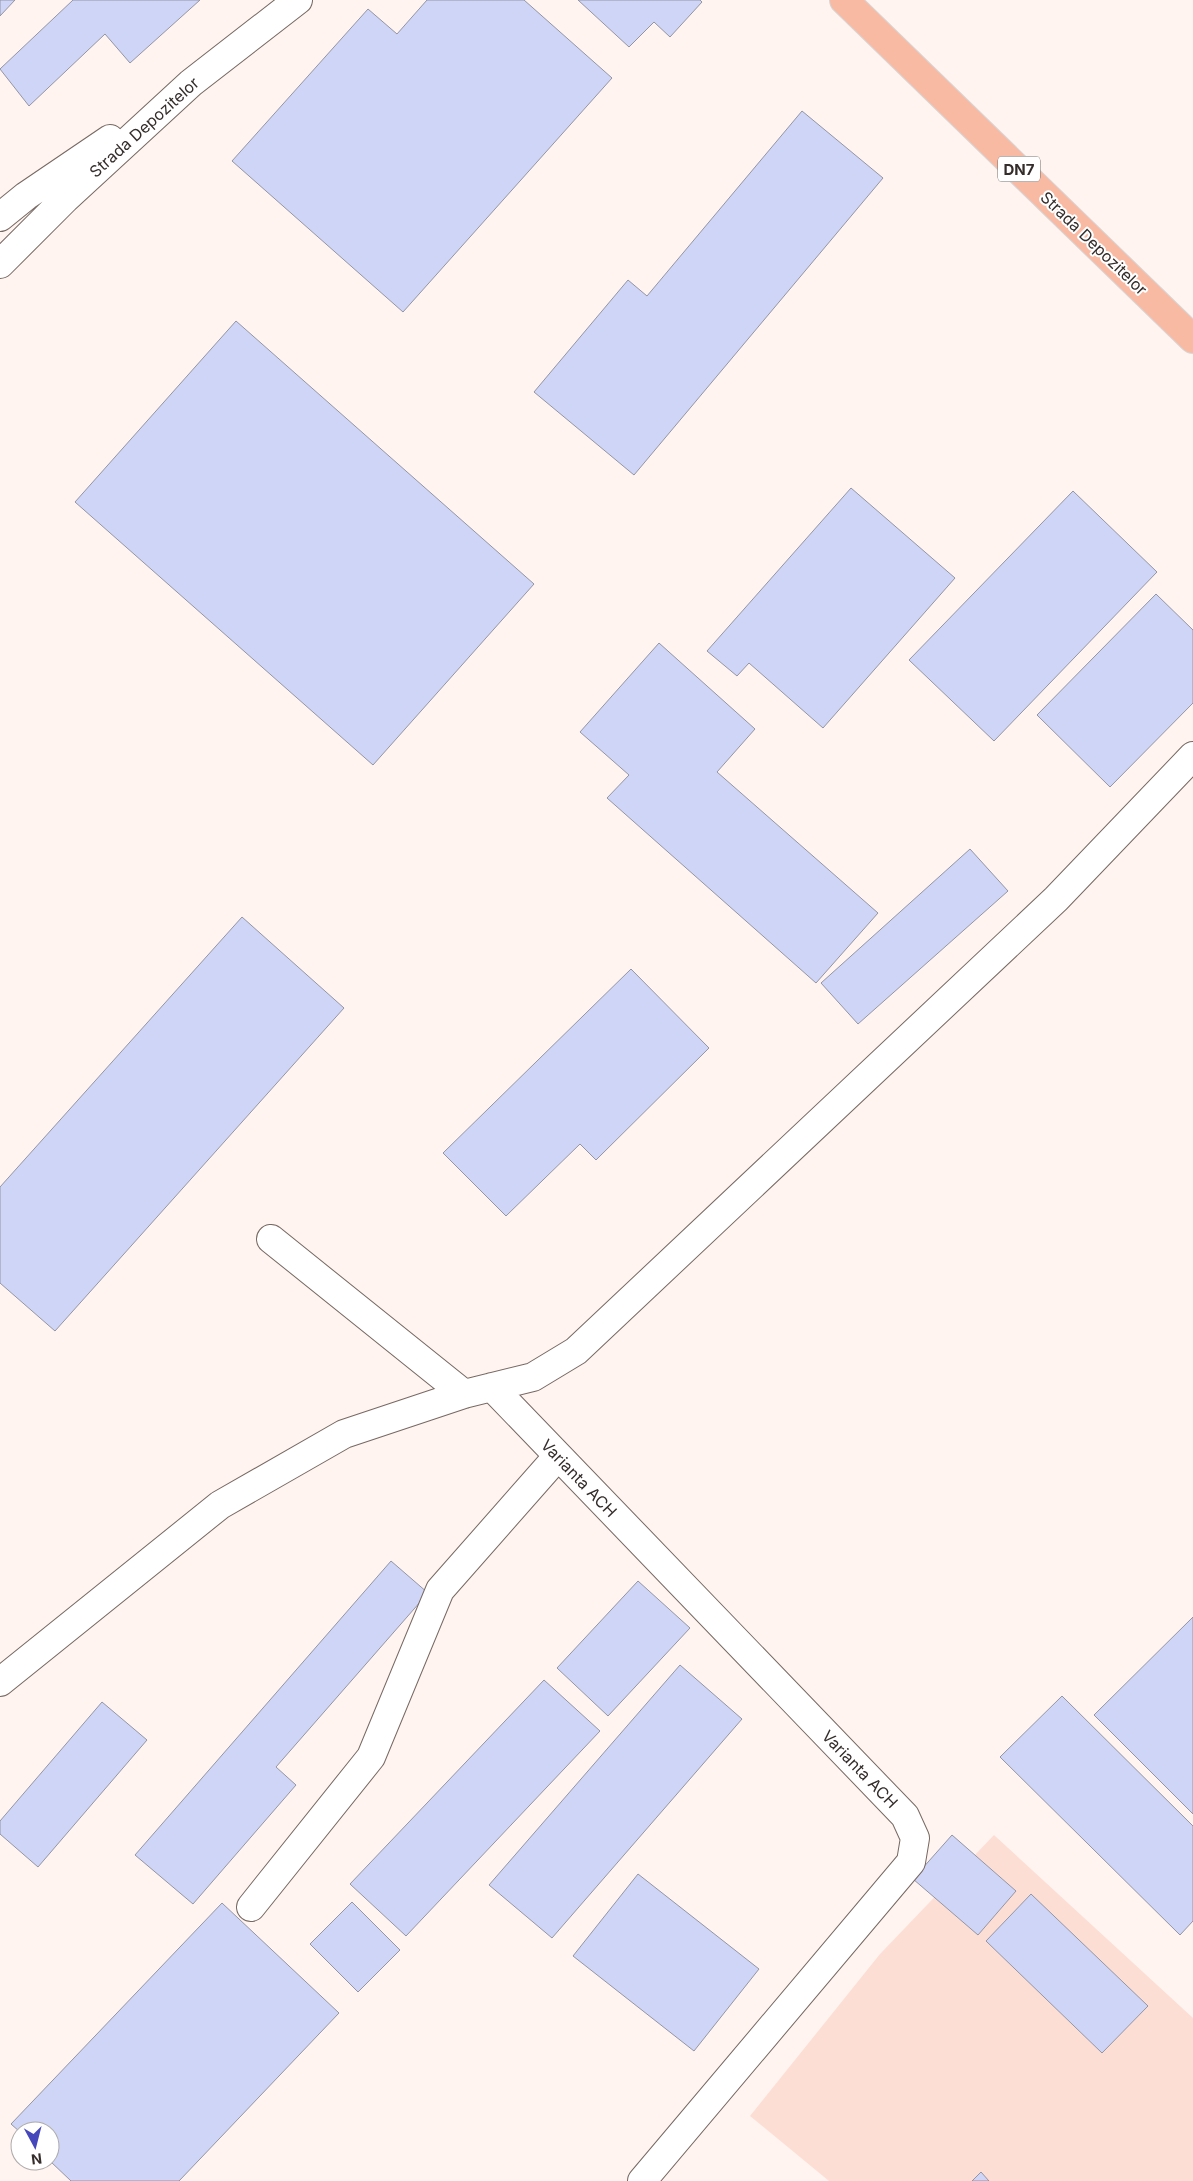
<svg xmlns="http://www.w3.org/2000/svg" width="1193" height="2181" font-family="Inter,sans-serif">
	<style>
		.green { fill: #fdded4 }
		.building { fill: #cfd5f6; stroke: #9395a4 }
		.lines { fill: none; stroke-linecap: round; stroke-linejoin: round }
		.minor-casing { stroke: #776862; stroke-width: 30 }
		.major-casing { stroke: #d6d5d5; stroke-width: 30 }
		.minor { stroke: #fff; stroke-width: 28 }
		.major { stroke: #f9baa4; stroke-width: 28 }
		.labels { text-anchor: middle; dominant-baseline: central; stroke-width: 4; stroke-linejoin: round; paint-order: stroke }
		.shield { fill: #fff; stroke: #716c6b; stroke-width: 1 }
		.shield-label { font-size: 15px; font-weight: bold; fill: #342d2b }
		.street-label { font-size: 16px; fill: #342d2b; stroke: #fff }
	</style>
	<rect width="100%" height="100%" fill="#fff4f0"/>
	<path class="green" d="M 994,1835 L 1193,2018 L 1193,2181 L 829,2181 L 750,2116 L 880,1954 Z"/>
	<path class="building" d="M 0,0 L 15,0 L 0,16 Z
		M 73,0 L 200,0 L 130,63 L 105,34 L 29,106 L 0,69 Z
		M 427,0 L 524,0 L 612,78 L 403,312 L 232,161 L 368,9 L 397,34 Z
		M 578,0 L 700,0 L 702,2 L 670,37 L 654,22 L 629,47 Z
		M 802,111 L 883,178 L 634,475 L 534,392 L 628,280 L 647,296 Z
		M 236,321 L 534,584 L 373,765 L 75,502 Z
		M 851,488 L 955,578 L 823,728 L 749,663 L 737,676 L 707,651 Z
		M 1073,491 L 1157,572 L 994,741 L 909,660 Z
		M 1156,594 L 1193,630 L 1193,703 L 1110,787 L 1037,715 Z
		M 659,643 L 755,729 L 717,772 L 878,913 L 816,983 L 607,798 L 629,775 L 580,732 Z
		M 970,849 L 1008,891 L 858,1024 L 821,983 Z
		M 242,917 L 344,1008 L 55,1331 L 0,1283 L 0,1187 Z
		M 631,969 L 709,1048 L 596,1160 L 580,1144 L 506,1216 L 443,1153 Z
		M 391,1561 L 428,1593 L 276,1767 L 296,1785 L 193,1904 L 135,1855 Z
		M 638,1581 L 690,1628 L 608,1716 L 557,1668 Z
		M 1193,1617 L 1193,1814 L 1094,1715 Z
		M 680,1665 L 742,1719 L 552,1938 L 489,1885 Z
		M 544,1680 L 600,1731 L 406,1936 L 350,1884 Z
		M 1062,1696 L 1193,1826 L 1193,1921 L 1180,1935 L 1000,1757 Z
		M 102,1702 L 147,1740 L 38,1867 L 0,1834 L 0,1821 Z
		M 952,1835 L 1016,1891 L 978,1935 L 913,1879 Z
		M 638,1874 L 759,1969 L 694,2051 L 573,1956 Z
		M 1031,1894 L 1148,2006 L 1102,2053 L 986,1941 Z
		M 352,1902 L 400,1950 L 358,1992 L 310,1944 Z
		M 222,1903 L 339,2013 L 179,2181 L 71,2181 L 50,2161 L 50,2131 L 20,2132 L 11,2124 Z
		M 981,2172 L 989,2181 L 972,2181 Z"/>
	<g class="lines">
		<defs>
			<path id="minor" d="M 0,217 L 26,196 L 110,139
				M 0,264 L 65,199 L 191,83 L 298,0
				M 271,1239 L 464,1394
				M 492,1387 L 905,1816 L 915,1838 L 911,1862 L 642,2181
				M 0,1682 L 220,1505 L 344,1434 L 464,1394 L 533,1377 L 576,1351 L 1056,899 L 1193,756
				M 251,1907 L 371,1757 L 440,1590 L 558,1456"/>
			<path id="major" d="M 844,0 L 1193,339"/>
		</defs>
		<use href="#minor" class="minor-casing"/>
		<use href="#major" class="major-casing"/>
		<use href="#minor" class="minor"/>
		<use href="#major" class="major"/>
	</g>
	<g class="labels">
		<rect class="shield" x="998" y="156.5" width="42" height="25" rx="4"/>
		<g class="shield-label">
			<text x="1019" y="169">DN7</text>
		</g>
		<g class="street-label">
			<text transform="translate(144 127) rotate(-42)">Strada Depozitelor</text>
			<text transform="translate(1094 243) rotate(44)">Strada Depozitelor</text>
			<text transform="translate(579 1478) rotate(46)">Varianta ACH</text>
			<text transform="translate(860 1769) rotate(46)">Varianta ACH</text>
		</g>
	</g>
	<g transform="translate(35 2146) rotate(173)"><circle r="24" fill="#ffffff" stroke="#aeabaa"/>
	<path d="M0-4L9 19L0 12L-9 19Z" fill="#4747bc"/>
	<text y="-8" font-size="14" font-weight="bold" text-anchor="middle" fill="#342d2b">N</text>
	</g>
</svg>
